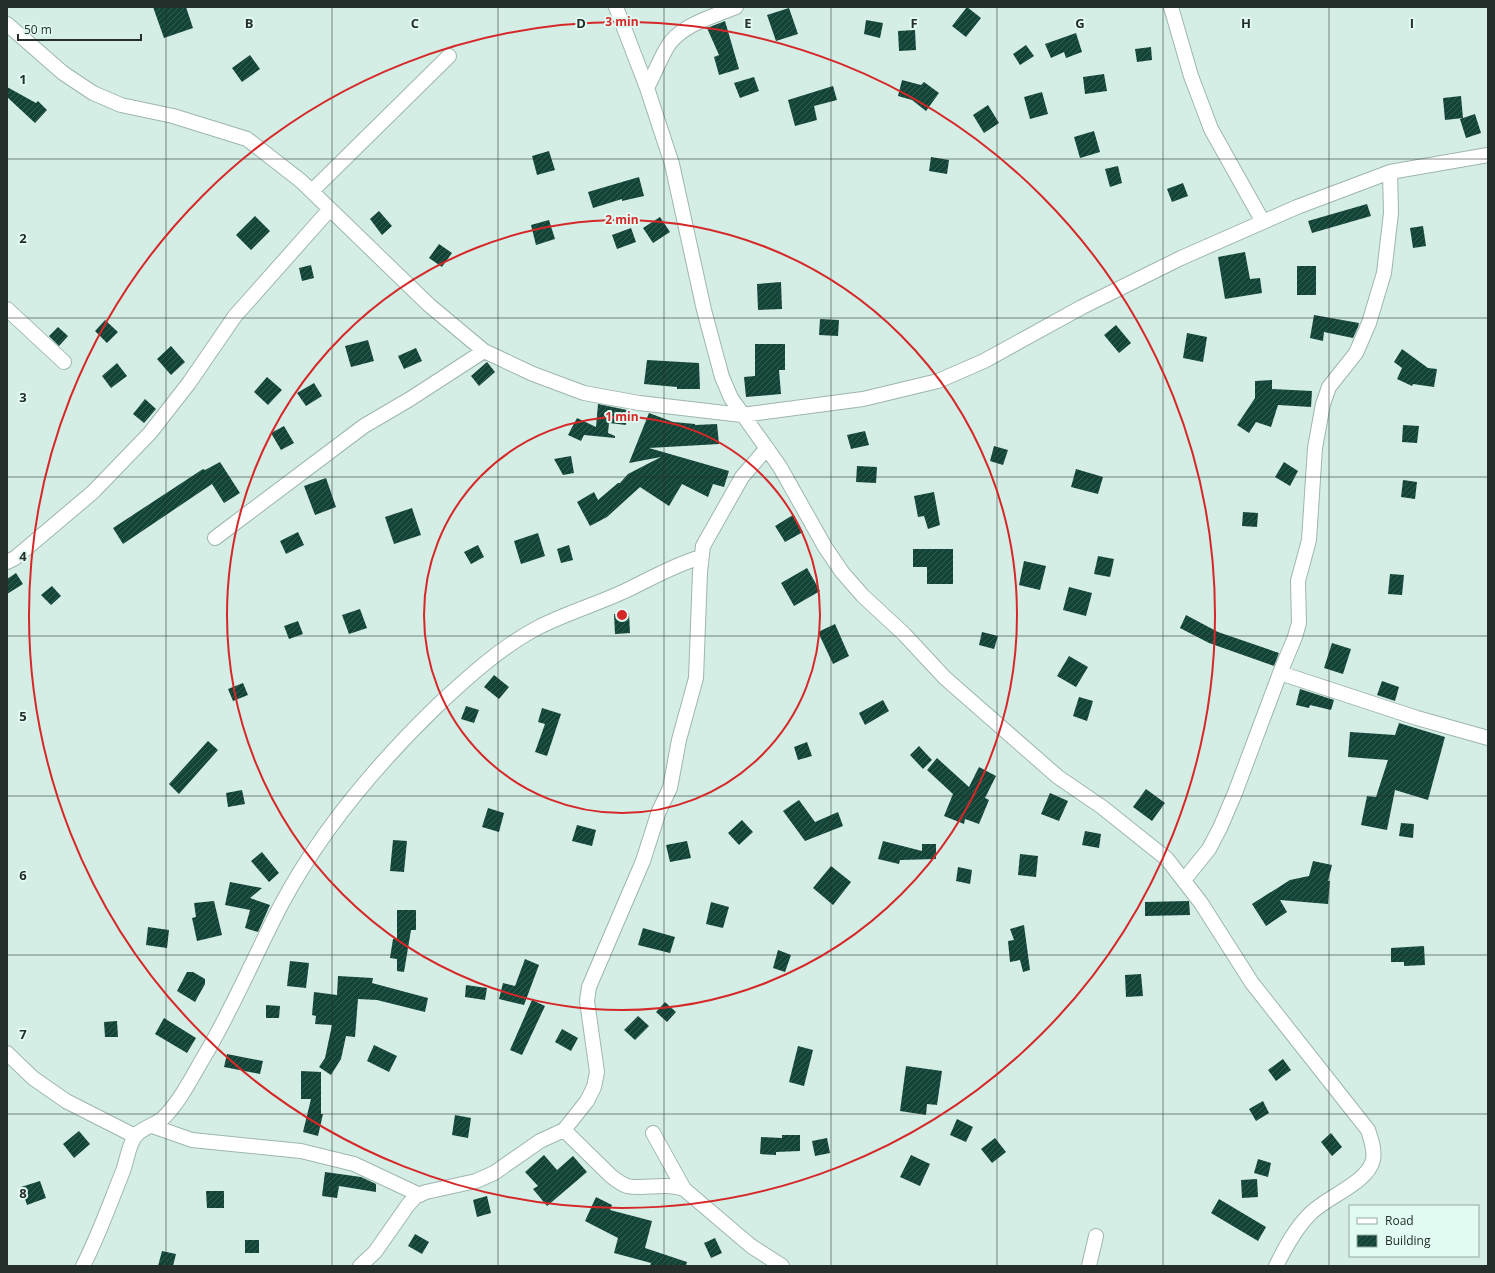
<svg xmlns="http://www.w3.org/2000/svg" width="1495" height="1273" font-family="'Open Sans',sans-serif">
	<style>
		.building { fill: url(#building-hatch) }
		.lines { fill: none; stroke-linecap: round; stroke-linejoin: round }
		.street-casing { stroke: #9eb6ae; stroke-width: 16 }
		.street { stroke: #fff; stroke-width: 14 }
		.grid { fill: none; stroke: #242e2b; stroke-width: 1; stroke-opacity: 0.55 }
		.ring { fill: none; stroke: #d62828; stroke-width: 2 }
		.grid-label { font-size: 13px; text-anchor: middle; font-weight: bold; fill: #242e2b; stroke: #e1fbf2; stroke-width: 4; stroke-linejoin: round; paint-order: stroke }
		.centre { fill: #d62828; stroke: #e1fbf2; stroke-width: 2 }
		.ring-label { font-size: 12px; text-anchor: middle; font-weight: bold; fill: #d62828; stroke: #e1fbf2; stroke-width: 4; stroke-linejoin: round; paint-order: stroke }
	</style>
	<defs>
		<pattern id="building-hatch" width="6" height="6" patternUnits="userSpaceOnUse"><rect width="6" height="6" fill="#134438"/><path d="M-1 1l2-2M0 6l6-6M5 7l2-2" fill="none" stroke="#355d53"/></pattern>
	</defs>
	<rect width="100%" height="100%" fill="#d4ede5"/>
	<path class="building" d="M 153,7 L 186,7 L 193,28 L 164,38 Z
		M 967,7 L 981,18 L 966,37 L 952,26 Z
		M 789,8 L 798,34 L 776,41 L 767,15 Z
		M 866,20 L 883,23 L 880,38 L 864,34 Z
		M 725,21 L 739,69 L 719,75 L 714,57 L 719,55 L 707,28 Z
		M 915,30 L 916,50 L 899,51 L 898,31 Z
		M 1076,33 L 1082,52 L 1066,58 L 1064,52 L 1051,58 L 1045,44 Z
		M 1026,45 L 1034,56 L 1020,65 L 1013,54 Z
		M 1151,47 L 1152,60 L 1137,62 L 1135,49 Z
		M 250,55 L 260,69 L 242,82 L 232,68 Z
		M 1104,74 L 1107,91 L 1085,94 L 1083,77 Z
		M 754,77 L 759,91 L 740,98 L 734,83 Z
		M 902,80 L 921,85 L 924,82 L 939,93 L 926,111 L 912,100 L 898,96 Z
		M 833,86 L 837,100 L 814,106 L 817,120 L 795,126 L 788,100 Z
		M 7,87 L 36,103 L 38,101 L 47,110 L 35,123 L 7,97 Z
		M 1042,92 L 1048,114 L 1030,119 L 1024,97 Z
		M 1461,96 L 1463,118 L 1445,120 L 1443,98 Z
		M 988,105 L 999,123 L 984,133 L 973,115 Z
		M 1475,114 L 1481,133 L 1466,138 L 1460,119 Z
		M 1094,131 L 1100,152 L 1080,158 L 1074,137 Z
		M 549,151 L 555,170 L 537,175 L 532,156 Z
		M 931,157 L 949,160 L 947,174 L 929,171 Z
		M 1118,166 L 1122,183 L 1110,187 L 1105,169 Z
		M 639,177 L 644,196 L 622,201 L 622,199 L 593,208 L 588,192 Z
		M 1183,183 L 1188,196 L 1172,202 L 1167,189 Z
		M 1367,204 L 1371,216 L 1312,233 L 1308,221 Z
		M 379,211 L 392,226 L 382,235 L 370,219 Z
		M 255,216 L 270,231 L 251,250 L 236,235 Z
		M 660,217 L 670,232 L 653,243 L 643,228 Z
		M 549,220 L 555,239 L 536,245 L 531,225 Z
		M 1423,226 L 1426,246 L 1413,248 L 1410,228 Z
		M 631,228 L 636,242 L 617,249 L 612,235 Z
		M 439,244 L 452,253 L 442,267 L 429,258 Z
		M 1245,252 L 1250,279 L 1260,278 L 1262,293 L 1225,299 L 1218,257 Z
		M 311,265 L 314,278 L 302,281 L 299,268 Z
		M 1297,266 L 1316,266 L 1316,295 L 1297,295 Z
		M 781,282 L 782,309 L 758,310 L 757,284 Z
		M 1314,315 L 1359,323 L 1358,327 L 1353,338 L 1324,332 L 1323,341 L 1310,338 Z
		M 820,319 L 839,320 L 838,336 L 819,335 Z
		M 105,320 L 118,332 L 107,343 L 95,331 Z
		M 1116,325 L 1131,343 L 1119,353 L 1104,335 Z
		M 58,327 L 68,336 L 59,346 L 49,336 Z
		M 1187,333 L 1207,337 L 1203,362 L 1183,358 Z
		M 368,340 L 374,361 L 351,367 L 345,346 Z
		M 755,344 L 785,344 L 785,370 L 779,370 L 781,394 L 746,397 L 744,377 L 755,376 Z
		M 171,346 L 185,362 L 171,375 L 157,359 Z
		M 416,348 L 422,361 L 404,369 L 398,356 Z
		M 1402,349 L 1428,368 L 1437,369 L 1434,387 L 1413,384 L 1412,386 L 1397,379 L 1402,368 L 1394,362 Z
		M 647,360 L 699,363 L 700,389 L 677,389 L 677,387 L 644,384 Z
		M 487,362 L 495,372 L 479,386 L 471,376 Z
		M 117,363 L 127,376 L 111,388 L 102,376 Z
		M 267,377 L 282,390 L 268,405 L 254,392 Z
		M 1272,380 L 1272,389 L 1312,391 L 1311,407 L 1278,405 L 1271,427 L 1256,422 L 1249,433 L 1237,425 L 1255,398 L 1255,381 Z
		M 314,383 L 322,396 L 306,406 L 297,393 Z
		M 145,399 L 156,409 L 144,423 L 133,414 Z
		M 598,404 L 627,410 L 626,425 L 609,423 L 608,433 L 615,436 L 615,438 L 584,435 L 581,441 L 568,435 L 577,418 L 596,427 Z
		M 649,413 L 673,422 L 695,424 L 695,425 L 717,424 L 719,444 L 649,448 L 729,471 L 724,487 L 713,484 L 708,497 L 682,484 L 669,506 L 640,487 L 607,517 L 590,526 L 577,502 L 594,492 L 598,500 L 618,483 L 620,483 L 628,474 L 661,457 L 629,463 Z
		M 1403,425 L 1419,426 L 1417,443 L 1402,442 Z
		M 284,426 L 294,443 L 281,450 L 271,433 Z
		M 865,431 L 869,445 L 851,449 L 847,435 Z
		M 994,446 L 1008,450 L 1003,465 L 990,461 Z
		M 571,456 L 574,473 L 563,475 L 554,459 Z
		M 220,462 L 240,493 L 224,503 L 212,484 L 123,544 L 113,528 L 203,469 L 205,470 Z
		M 1284,462 L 1298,471 L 1290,486 L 1275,477 Z
		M 857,466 L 877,467 L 876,483 L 856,482 Z
		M 1076,469 L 1103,477 L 1098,494 L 1071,487 Z
		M 326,478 L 336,507 L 315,515 L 304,486 Z
		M 1403,480 L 1417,482 L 1415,499 L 1401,497 Z
		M 934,492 L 940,525 L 928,529 L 924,516 L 918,517 L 914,496 Z
		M 412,508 L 421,535 L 394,544 L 385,517 Z
		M 1243,512 L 1258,513 L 1257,527 L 1242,526 Z
		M 793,515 L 803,532 L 785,542 L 775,526 Z
		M 298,532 L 304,545 L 286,554 L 280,541 Z
		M 538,533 L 545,556 L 521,564 L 514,541 Z
		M 478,545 L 484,557 L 471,564 L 464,552 Z
		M 569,545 L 573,560 L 561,563 L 557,549 Z
		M 913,549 L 953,549 L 953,584 L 927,584 L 927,567 L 913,567 Z
		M 1098,556 L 1114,559 L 1110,577 L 1094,574 Z
		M 1024,561 L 1046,566 L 1040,590 L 1019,585 Z
		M 807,568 L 820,591 L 794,606 L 781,583 Z
		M 16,573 L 23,584 L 7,594 L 7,579 Z
		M 1390,574 L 1404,575 L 1402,595 L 1388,594 Z
		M 52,586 L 61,596 L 51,605 L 41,595 Z
		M 1069,587 L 1092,593 L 1086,616 L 1063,610 Z
		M 360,609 L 367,628 L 349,634 L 342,615 Z
		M 629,613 L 630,633 L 615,634 L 614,614 Z
		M 1186,615 L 1218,632 L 1279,653 L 1274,666 L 1209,643 L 1180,628 Z
		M 298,621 L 303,634 L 289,639 L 284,626 Z
		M 835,624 L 849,656 L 833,664 L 818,632 Z
		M 982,632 L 998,636 L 994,649 L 979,645 Z
		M 1332,643 L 1351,649 L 1343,674 L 1324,668 Z
		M 1069,656 L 1088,667 L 1076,687 L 1057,676 Z
		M 494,675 L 509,687 L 499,699 L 484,687 Z
		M 1382,681 L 1399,687 L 1395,701 L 1377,695 Z
		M 243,683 L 248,695 L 233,701 L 228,689 Z
		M 1300,689 L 1334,700 L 1331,710 L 1310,705 L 1309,708 L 1296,705 Z
		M 1079,697 L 1093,701 L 1087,721 L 1073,716 Z
		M 883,700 L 889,711 L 865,725 L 859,713 Z
		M 466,706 L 479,710 L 474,723 L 461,719 Z
		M 542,708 L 561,714 L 547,756 L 535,752 L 545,724 L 538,722 Z
		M 1399,723 L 1445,737 L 1428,800 L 1395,790 L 1387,830 L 1361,825 L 1367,796 L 1376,797 L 1388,760 L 1348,757 L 1350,732 L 1395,735 Z
		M 208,741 L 218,750 L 179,794 L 169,784 Z
		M 807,742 L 812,756 L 798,760 L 794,747 Z
		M 919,746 L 932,760 L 923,769 L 910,755 Z
		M 937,758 L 969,787 L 979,767 L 996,776 L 985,798 L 989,800 L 979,824 L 965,819 L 964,824 L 944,816 L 953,794 L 927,770 Z
		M 1146,789 L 1165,803 L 1152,821 L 1133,807 Z
		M 242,790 L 245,804 L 228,807 L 226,793 Z
		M 1050,793 L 1068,801 L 1059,821 L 1041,814 Z
		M 799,800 L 815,822 L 838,812 L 843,826 L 805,841 L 783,811 Z
		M 488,808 L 504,813 L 499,832 L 482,827 Z
		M 742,820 L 753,832 L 739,845 L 728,833 Z
		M 1401,823 L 1414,824 L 1413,838 L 1399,836 Z
		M 577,825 L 596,830 L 592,846 L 572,841 Z
		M 1085,831 L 1101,834 L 1099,848 L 1082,845 Z
		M 393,840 L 407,841 L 404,872 L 390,871 Z
		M 687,841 L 691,858 L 670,862 L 666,845 Z
		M 883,841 L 922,851 L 922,844 L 936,844 L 936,859 L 900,860 L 899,864 L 878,859 Z
		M 262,852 L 279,873 L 269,882 L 251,861 Z
		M 1020,854 L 1038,856 L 1036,877 L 1018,875 Z
		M 1313,861 L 1332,865 L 1328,881 L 1330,881 L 1328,904 L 1280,900 L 1287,912 L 1266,926 L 1252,904 L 1290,880 L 1309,876 Z
		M 831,866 L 851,882 L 833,905 L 813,888 Z
		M 958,867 L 972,870 L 970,884 L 956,881 Z
		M 230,882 L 262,888 L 250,898 L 270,905 L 258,932 L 245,928 L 250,910 L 225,905 Z
		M 214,901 L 222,935 L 197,941 L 192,918 L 196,917 L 194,903 Z
		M 1189,901 L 1190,915 L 1145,916 L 1145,902 Z
		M 711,902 L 729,907 L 723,928 L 706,924 Z
		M 397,910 L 416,910 L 416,930 L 411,930 L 404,972 L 397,971 L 397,959 L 390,958 L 393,939 L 397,939 Z
		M 1024,925 L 1030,970 L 1023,972 L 1020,960 L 1010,962 L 1008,941 L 1014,940 L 1010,929 Z
		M 148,927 L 169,930 L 167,948 L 146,945 Z
		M 643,928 L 675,937 L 670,953 L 638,945 Z
		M 1424,946 L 1425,965 L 1404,966 L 1404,962 L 1391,962 L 1391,948 Z
		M 778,950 L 791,955 L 785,972 L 773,968 Z
		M 525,959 L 539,965 L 524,1005 L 499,999 L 503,983 L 515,986 Z
		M 290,961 L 309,963 L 306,988 L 287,986 Z
		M 187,972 L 193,972 L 205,979 L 205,984 L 195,1002 L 177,991 Z
		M 1141,974 L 1143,996 L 1126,997 L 1125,975 Z
		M 338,976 L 373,978 L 372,983 L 428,998 L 425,1012 L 377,1000 L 358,999 L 355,1037 L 346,1036 L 341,1059 L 331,1075 L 319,1067 L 325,1058 L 332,1025 L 315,1024 L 316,1016 L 312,1015 L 314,992 L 337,995 Z
		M 466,985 L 487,988 L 485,1000 L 465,997 Z
		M 532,1000 L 545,1006 L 522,1055 L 510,1050 Z
		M 665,1002 L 676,1012 L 667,1022 L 656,1012 Z
		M 266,1005 L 280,1006 L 279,1018 L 266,1018 Z
		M 638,1016 L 649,1026 L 635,1040 L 624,1030 Z
		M 164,1018 L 196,1038 L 187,1053 L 155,1034 Z
		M 117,1021 L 118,1037 L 105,1037 L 104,1022 Z
		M 562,1029 L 578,1038 L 571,1051 L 555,1042 Z
		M 374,1045 L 397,1056 L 389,1072 L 367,1061 Z
		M 798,1046 L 813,1050 L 804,1086 L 789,1082 Z
		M 227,1054 L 263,1061 L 260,1074 L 224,1067 Z
		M 1283,1059 L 1291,1070 L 1276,1081 L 1268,1070 Z
		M 906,1066 L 942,1071 L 937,1105 L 927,1104 L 926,1115 L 900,1111 Z
		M 301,1071 L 321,1072 L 321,1114 L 323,1114 L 318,1136 L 303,1132 L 311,1099 L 301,1099 Z
		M 1263,1101 L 1269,1113 L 1256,1121 L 1249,1109 Z
		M 455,1115 L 471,1118 L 468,1138 L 452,1135 Z
		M 957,1119 L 973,1127 L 966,1142 L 950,1135 Z
		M 79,1131 L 90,1144 L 74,1158 L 63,1144 Z
		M 1331,1133 L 1342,1147 L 1332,1156 L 1321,1142 Z
		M 782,1135 L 800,1135 L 800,1151 L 776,1152 L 776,1155 L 760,1154 L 761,1137 L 782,1138 Z
		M 827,1138 L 830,1153 L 815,1156 L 812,1141 Z
		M 995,1138 L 1006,1152 L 992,1163 L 981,1149 Z
		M 544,1155 L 557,1170 L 573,1156 L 587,1172 L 547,1206 L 533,1189 L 538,1186 L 525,1172 Z
		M 911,1155 L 930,1164 L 920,1186 L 900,1177 Z
		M 1258,1159 L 1271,1163 L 1268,1177 L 1254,1173 Z
		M 325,1172 L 361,1177 L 376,1184 L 376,1192 L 339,1186 L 337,1198 L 322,1196 Z
		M 1257,1179 L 1258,1197 L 1242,1198 L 1241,1180 Z
		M 40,1181 L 46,1198 L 27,1205 L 21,1187 Z
		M 206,1191 L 224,1191 L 224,1208 L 207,1208 Z
		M 487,1196 L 491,1213 L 477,1217 L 473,1200 Z
		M 596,1197 L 612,1205 L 610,1210 L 652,1221 L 645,1248 L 687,1262 L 686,1266 L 650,1266 L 651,1263 L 614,1253 L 618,1238 L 585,1221 Z
		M 1219,1199 L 1266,1227 L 1258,1241 L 1211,1213 Z
		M 415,1234 L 429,1242 L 422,1254 L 408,1246 Z
		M 715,1238 L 722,1253 L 711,1258 L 704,1243 Z
		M 245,1240 L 259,1240 L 259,1253 L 245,1253 Z
		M 162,1251 L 176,1254 L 173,1266 L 158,1266 Z"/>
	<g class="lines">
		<defs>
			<path id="street" d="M 616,7 L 647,88 L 672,164 L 704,310 L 722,377 L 731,398 L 780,467 L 825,547 L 842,572 L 863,596 L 904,634 L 945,678 L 1058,777 L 1102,807 L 1167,859 L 1201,903 L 1252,983 L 1368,1130 C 1371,1139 1375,1150 1373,1160 C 1367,1184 1325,1197 1309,1215 C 1295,1229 1285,1248 1276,1266
				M 1171,7 L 1191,76 L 1211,129 L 1263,222
				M 7,24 L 63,73 L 93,93 L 121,105 L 173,116 L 247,139 L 301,181 L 429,305 L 484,351 L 533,374 L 584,393 L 639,403 L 742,415 L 863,399 L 938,381 L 984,361 L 1082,307 L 1181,258 L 1297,207 L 1390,172 L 1488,155
				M 647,88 C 653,76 659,62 666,49 C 679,25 712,17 736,7
				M 312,191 L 449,56
				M 7,309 L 64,362
				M 215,538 L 364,426 L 410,399 L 484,351
				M 7,562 L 15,558 L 93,492 L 150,433 L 189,383 L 235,316 L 330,209
				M 1280,673 L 1417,718 L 1488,738
				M 1184,880 L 1209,849 L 1220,828 L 1235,793 L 1280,673 L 1295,637 L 1299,623 L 1298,581 L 1309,540 L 1315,448 L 1323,404 L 1329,387 L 1356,353 L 1369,323 L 1384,273 L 1391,213 L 1390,172
				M 7,1053 L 33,1078 L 66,1101 L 135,1136
				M 152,1126 L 192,1140 L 301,1151 L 354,1164 L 420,1195
				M 564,1130 L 611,1176 C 616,1180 621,1184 627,1186 C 646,1190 662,1182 684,1189 L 751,1246 L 782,1266
				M 653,1133 L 684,1189
				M 83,1266 C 99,1235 110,1203 123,1171 C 127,1160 128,1148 134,1138 C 139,1129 153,1126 162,1119 C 180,1103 195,1071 208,1050 C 235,1003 256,953 281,905 C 321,830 377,764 438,705 C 468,677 502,646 539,627 C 567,613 597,604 625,591 C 650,579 674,565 701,557
				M 360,1266 L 375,1252 L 408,1205 L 416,1196 L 426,1192 L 476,1181 L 494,1173 L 540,1141 L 564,1130 L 587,1101 L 594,1087 L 597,1072 L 587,1001 L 589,987 L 643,861 L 659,811 L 670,788 L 679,740 L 696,678 L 700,572 L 703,546 L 742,477 L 767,448
				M 1089,1266 L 1096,1236"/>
		</defs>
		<use href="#street" class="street-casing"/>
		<use href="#street" class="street"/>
	</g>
	<path class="grid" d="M 166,7 L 166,1266M 332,7 L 332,1266M 498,7 L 498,1266M 664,7 L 664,1266M 831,7 L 831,1266M 997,7 L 997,1266M 1163,7 L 1163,1266M 1329,7 L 1329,1266M 7,159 L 1488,159M 7,318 L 1488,318M 7,477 L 1488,477M 7,636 L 1488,636M 7,796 L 1488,796M 7,955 L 1488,955M 7,1114 L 1488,1114"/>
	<g class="ring">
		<circle cx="622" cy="615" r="198"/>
		<circle cx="622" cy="615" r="395"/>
		<circle cx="622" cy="615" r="593"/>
	</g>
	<g class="grid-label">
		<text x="249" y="28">B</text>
		<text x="415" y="28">C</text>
		<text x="581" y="28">D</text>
		<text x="748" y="28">E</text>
		<text x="914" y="28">F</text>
		<text x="1080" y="28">G</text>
		<text x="1246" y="28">H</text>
		<text x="1412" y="28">I</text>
		<text x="23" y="84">1</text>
		<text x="23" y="243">2</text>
		<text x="23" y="402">3</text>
		<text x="23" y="561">4</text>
		<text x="23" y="721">5</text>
		<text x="23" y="880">6</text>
		<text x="23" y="1039">7</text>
		<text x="23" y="1198">8</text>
	</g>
	<circle cx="622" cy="615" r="6" class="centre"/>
	<g class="ring-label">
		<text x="622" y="26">3 min</text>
		<text x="622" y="224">2 min</text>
		<text x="622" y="421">1 min</text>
	</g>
	<rect width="1495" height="1273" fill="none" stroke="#242e2b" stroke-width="16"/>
	<rect x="1349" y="1205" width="130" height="52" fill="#e1fbf2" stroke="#95a9a2"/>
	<rect x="1357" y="1218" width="20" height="6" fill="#ffffff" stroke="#95a9a2"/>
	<text x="1385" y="1225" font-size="12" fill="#242e2b">Road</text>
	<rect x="1357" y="1235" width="20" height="12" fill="url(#building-hatch)" stroke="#95a9a2"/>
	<text x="1385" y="1245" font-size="12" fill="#242e2b">Building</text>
	<path d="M18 34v6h123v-6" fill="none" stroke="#242e2b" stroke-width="2"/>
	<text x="24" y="34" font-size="12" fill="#242e2b" stroke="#e1fbf2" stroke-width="3" paint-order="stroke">50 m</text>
</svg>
